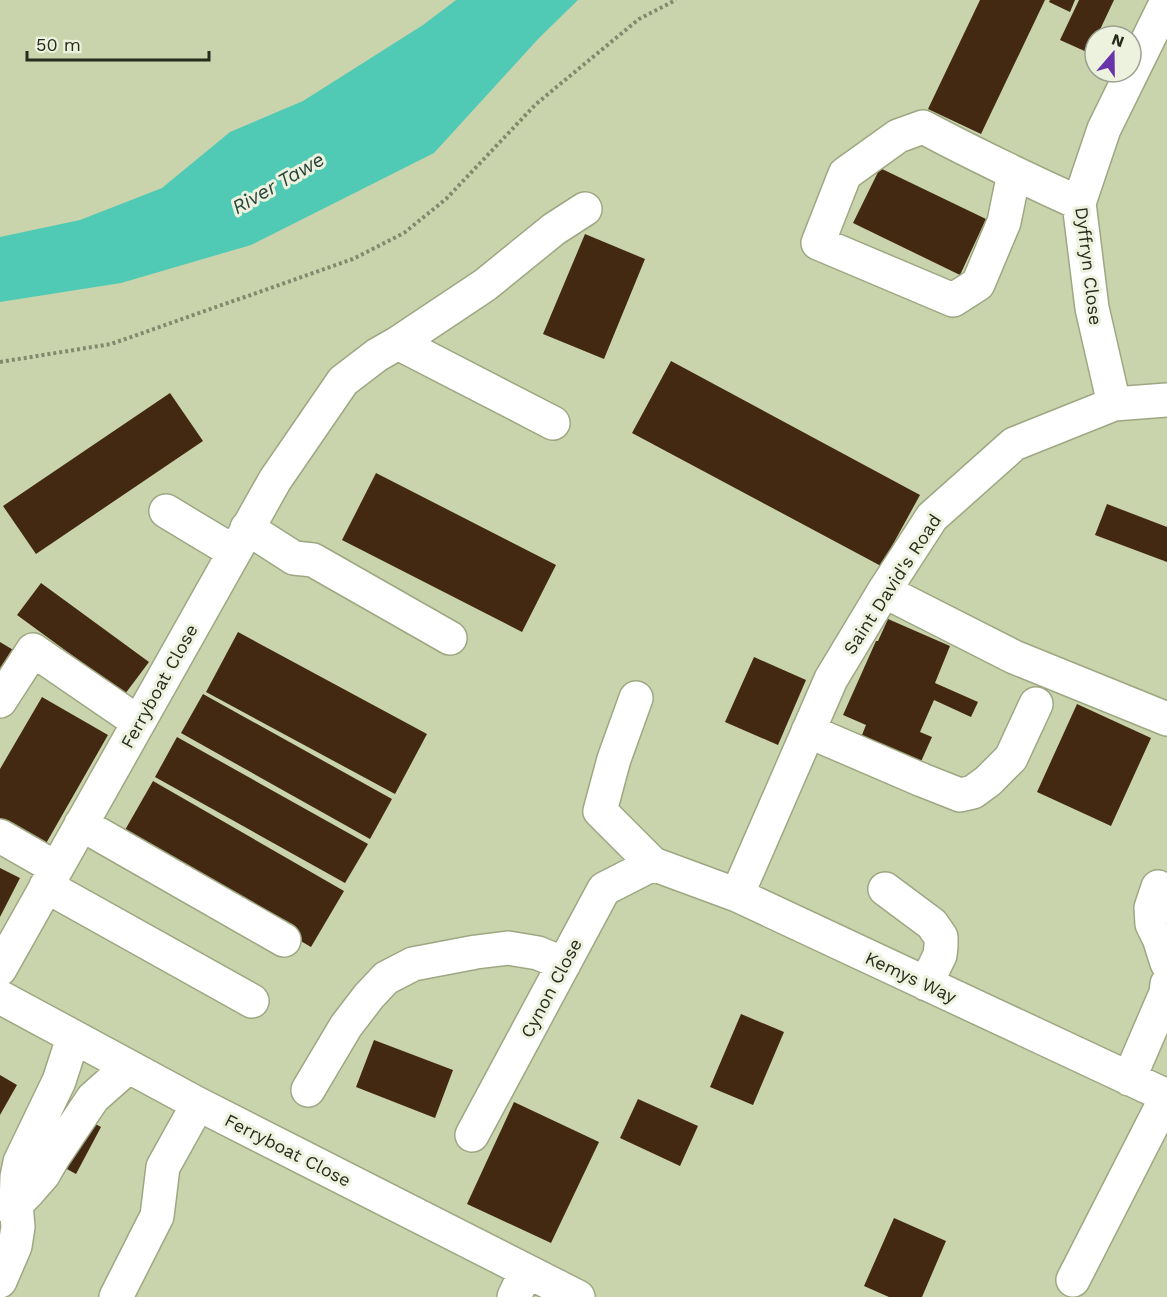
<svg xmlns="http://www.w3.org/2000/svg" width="1167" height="1297" font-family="'Work Sans',sans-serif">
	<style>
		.water { fill: #50cab5 }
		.building { fill: #442912 }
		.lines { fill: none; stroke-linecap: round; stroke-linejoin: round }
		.minor-casing { stroke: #9ea782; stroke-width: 36 }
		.path { stroke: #828a6e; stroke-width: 4; stroke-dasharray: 3 3; stroke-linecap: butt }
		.minor { stroke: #fff; stroke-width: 33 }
		.labels { text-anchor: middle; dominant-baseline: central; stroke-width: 6; stroke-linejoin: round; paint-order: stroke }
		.street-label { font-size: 18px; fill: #272b1c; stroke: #ecf2de }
		.water-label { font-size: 20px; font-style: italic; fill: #2a453f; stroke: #ecf2de }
	</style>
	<rect width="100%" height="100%" fill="#c9d4ad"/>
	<path class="water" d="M 456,0 L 578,0 L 539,38 L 434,153 L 251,245 L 121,283 L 0,302 L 0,237 L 80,220 L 162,188 L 230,132 L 303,101 L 423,25 Z"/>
	<path class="building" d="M 980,0 L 1045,0 L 981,134 L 928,109 Z
		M 1050,0 L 1075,0 L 1070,12 L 1049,2 Z
		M 1079,0 L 1114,0 L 1097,36 L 1095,36 L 1095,41 L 1089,53 L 1060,40 Z
		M 880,168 L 986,219 L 960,275 L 853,223 Z
		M 585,234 L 645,259 L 604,359 L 543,334 Z
		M 671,361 L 920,495 L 881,566 L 632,433 Z
		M 170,393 L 203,441 L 36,554 L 3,506 Z
		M 376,473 L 556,565 L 522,632 L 342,540 Z
		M 1107,504 L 1167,527 L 1167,562 L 1095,535 Z
		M 41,583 L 149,662 L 125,694 L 17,615 Z
		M 888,619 L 950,646 L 935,683 L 978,702 L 971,717 L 934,700 L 920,732 L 932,737 L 919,766 L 860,740 L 866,725 L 843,715 L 876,641 L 878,641 Z
		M 238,632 L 427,734 L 395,794 L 206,692 Z
		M 0,642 L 20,654 L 0,690 Z
		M 754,657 L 806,680 L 778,745 L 725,722 Z
		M 203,694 L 392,799 L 370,839 L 181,733 Z
		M 42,697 L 108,735 L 44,847 L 0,822 L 0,769 Z
		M 1077,704 L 1151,738 L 1111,826 L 1037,792 Z
		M 177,737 L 368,844 L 345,883 L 155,777 Z
		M 153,781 L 344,891 L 311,947 L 121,837 Z
		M 0,868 L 20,878 L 0,917 Z
		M 741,1014 L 784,1032 L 753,1105 L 710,1087 Z
		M 374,1040 L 453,1070 L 435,1118 L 356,1087 Z
		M 0,1075 L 17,1085 L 0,1115 Z
		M 638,1099 L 698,1126 L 680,1166 L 620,1138 Z
		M 514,1102 L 599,1142 L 551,1243 L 467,1204 Z
		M 90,1121 L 101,1127 L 76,1174 L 65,1168 Z
		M 894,1218 L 946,1241 L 922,1297 L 889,1297 L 864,1286 Z"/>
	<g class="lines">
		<defs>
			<path id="minor" d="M 1014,173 L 1004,222 L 978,284 L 953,300 L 818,243 L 845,174 L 898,136 L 923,127 C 974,154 1026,179 1079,203
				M 398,343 L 485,285 L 554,229 L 585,209
				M 1114,404 L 1092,308 L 1079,203 L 1104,129 L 1167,1
				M 166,511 L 234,552
				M 247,528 L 294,558 L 313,560 L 450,638
				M 884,591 L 1014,657 L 1167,719
				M 636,698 L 614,759 L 600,811 L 653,864 L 737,895 L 1167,1096
				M 0,701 L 33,650 L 138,722
				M 808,731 L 922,780 L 960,795 L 973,792 L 988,781 L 1011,758 L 1036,704
				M 81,824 L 284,940
				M 0,836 L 56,868
				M 46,886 L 252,1001
				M 1158,887 L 1151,908 L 1152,924 L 1159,938 L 1167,963
				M 885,889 L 932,924 L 941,937 L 941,946 L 940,955 L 926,984
				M 737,895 L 831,679 L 884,591 L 932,517 L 1014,444 L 1114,404 L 1167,400
				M 0,969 L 275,480 L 343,381 L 377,355 L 398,343 L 553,423
				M 0,997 L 198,1104 L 578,1297
				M 1129,1079 L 1166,993 L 1167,984
				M 308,1090 L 346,1026 L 369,996 L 386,978 L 413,964 L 476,952 L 508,948 L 538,953 L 564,964
				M 472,1135 L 604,889 L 653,864
				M 5,1205 L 16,1204 L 29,1191 L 43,1175 L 54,1156 L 93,1098 L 128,1067
				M 1073,1280 L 1167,1096
				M 0,1281 L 15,1246 L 18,1227 L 16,1204 L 17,1177 L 20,1162 L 59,1081 L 73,1038
				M 116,1297 L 157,1216 L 163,1167 L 198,1104
				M 514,1297 L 526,1271"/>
		</defs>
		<use href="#minor" class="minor-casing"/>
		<path class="path" d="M 0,362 L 111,344 L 353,259 L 404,233 L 446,199 L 536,104 L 639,19 L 676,0"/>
		<use href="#minor" class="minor"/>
	</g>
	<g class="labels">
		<g class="street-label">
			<text transform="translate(1089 266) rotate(83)">Dyffryn Close</text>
			<text transform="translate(892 584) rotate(-57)">Saint David's Road</text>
			<text transform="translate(159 686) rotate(-61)">Ferryboat Close</text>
			<text transform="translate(911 977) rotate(25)">Kemys Way</text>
			<text transform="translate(551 988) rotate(-62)">Cynon Close</text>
			<text transform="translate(288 1150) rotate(27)">Ferryboat Close</text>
		</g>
		<g class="water-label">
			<text transform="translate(278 183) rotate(-30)">River Tawe</text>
		</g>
	</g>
	<g transform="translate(1113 54) rotate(20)"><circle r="28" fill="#ecf2de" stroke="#9da290" stroke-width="1.5"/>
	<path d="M0-4.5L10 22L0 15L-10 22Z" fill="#6933aa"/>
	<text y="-9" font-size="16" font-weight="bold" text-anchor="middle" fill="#272b1c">N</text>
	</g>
	<path d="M27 51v9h182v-9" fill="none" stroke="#272b1c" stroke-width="3"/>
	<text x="36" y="51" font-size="18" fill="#272b1c" stroke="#ecf2de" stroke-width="4.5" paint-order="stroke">50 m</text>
</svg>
